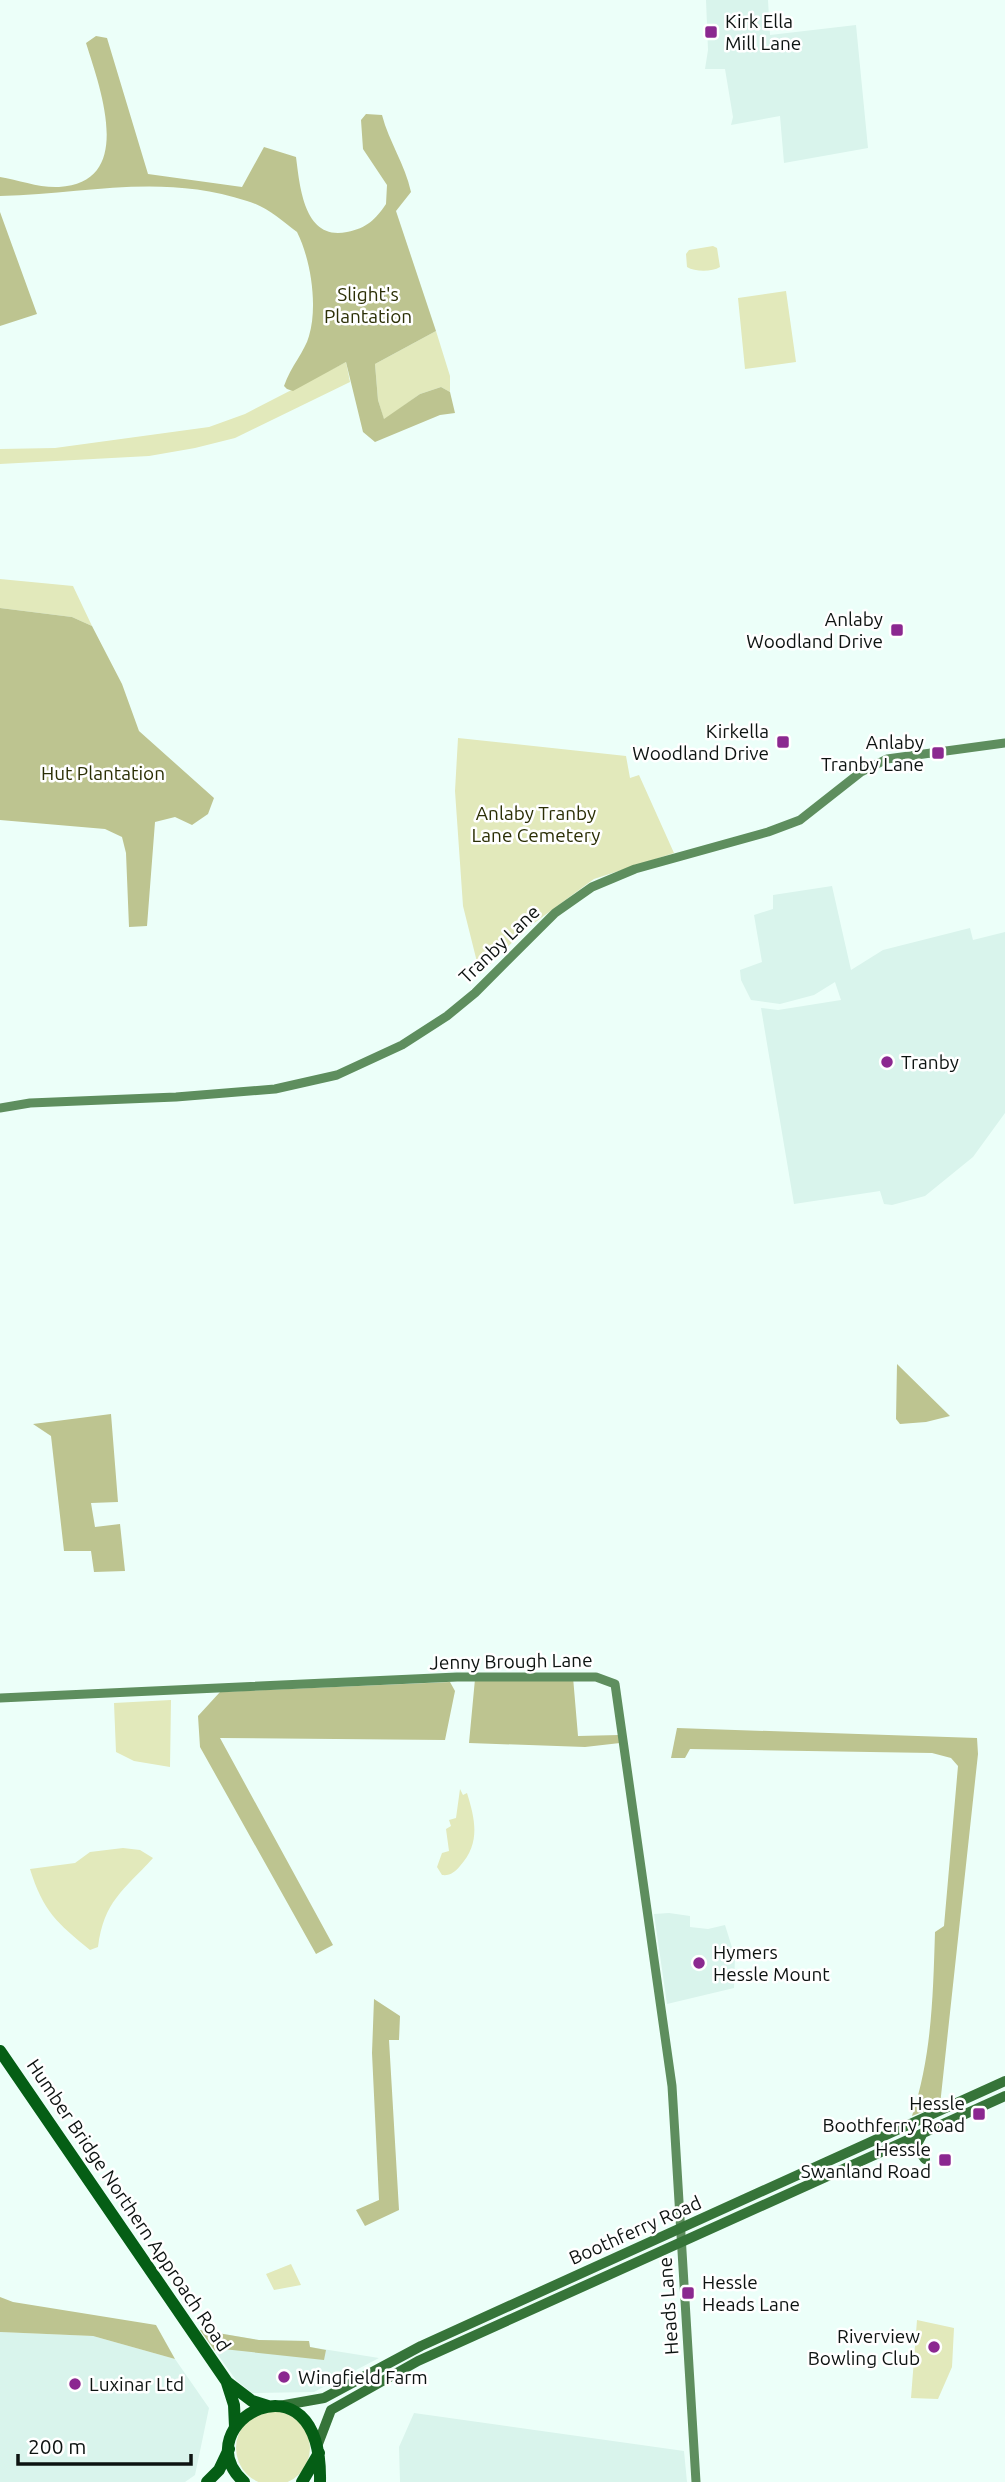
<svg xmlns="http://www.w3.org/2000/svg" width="1005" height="2482" font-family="Ubuntu,sans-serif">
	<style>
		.built { fill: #d9f4ec }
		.green { fill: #e2e9bb }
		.forest { fill: #bdc490 }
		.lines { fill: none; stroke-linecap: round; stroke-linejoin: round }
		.secondary { stroke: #5e8e5e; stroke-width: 9 }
		.primary { stroke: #367439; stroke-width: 10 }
		.highway { stroke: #055e15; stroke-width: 12 }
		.poi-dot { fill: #8b2890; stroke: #fff; stroke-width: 2.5 }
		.labels { text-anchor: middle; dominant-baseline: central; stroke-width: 5; stroke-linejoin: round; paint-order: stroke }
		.poi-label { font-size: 19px; fill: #0d1311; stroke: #fff; text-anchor: start }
		.park-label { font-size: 19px; fill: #2b2f05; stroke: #fff }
		.street-label { font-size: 19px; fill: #0d1311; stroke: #fff }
	</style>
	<rect width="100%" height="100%" fill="#ecfff9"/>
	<path class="built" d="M 706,0 L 768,0 L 770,35 L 856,25 L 868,148 L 784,163 L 780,116 L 731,125 L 733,117 L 725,69 L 705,69 L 708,50 Z
		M 832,886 L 851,970 L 883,950 L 970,928 L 973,940 L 1005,932 L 1005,1113 L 973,1157 L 925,1196 L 892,1205 L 884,1204 L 880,1191 L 794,1204 L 761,1008 L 778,1010 L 841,1000 L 835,982 L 814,995 L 780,1004 L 751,1000 L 741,980 L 740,970 L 762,962 L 754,915 L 773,909 L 773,895 Z
		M 669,1913 L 690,1916 L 690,1927 L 708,1929 L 725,1925 L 735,1957 L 734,1988 L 667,2004 L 654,1914 Z
		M 200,2330 L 259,2340 L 309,2341 L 310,2347 L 379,2358 L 314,2392 L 252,2393 L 236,2380 Z
		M 0,2332 L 93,2336 L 175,2359 L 209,2408 L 195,2475 L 185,2482 L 0,2482 Z
		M 414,2413 L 684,2451 L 687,2482 L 400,2482 L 399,2447 Z"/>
	<path class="green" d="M 713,246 L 717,248 L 720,267 C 712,272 695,272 687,267 L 686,254 L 689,250 Z
		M 786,291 L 796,362 L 745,369 L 738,298 Z
		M 436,331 L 450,376 L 450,392 L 441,387 L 420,394 L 384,420 L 378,400 L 375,364 Z
		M 346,362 L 350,382 L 235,438 L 195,448 L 149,456 L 0,464 L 0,449 L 55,448 L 209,427 L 245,414 Z
		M 0,579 L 73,586 L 92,626 L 72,617 L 0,608 Z
		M 458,738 L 626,756 L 630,778 L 639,775 L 674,853 L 594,879 L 526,929 L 480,974 L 463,906 L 455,791 Z
		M 171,1700 L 170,1767 L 134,1761 L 116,1752 L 114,1703 Z
		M 460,1789 L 463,1795 L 467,1793 C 475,1819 481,1843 460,1866 C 455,1872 450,1876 442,1875 L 437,1867 L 442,1853 L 449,1851 L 446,1829 L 451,1826 L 449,1820 L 456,1818 Z
		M 123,1848 L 140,1850 L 153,1858 C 123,1891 104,1901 98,1947 L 90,1950 C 57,1923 43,1911 30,1869 L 75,1863 L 90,1852 Z
		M 291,2264 L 301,2285 L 274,2290 L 266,2274 Z
		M 917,2320 L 954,2328 L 952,2367 L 938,2399 L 911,2398 Z
		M236 2448a37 37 0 1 1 74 0a37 37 0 1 1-74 0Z"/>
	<path class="forest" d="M 96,36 L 107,38 L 148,174 L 242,187 L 264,147 L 296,157 C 300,187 304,241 347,232 C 367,228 375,220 386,204 L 387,185 L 363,149 L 361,120 L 366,114 L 382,115 C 389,142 405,164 411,192 L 396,211 L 436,331 L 375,364 L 378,400 L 384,419 L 420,394 L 441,387 L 450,392 L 455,413 L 440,415 L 375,442 L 363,432 L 346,362 L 293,391 L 287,389 L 284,386 C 291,366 305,351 309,336 C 318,306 311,260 297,232 C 282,221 266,206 247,201 C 160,173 87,194 0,196 L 0,177 C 19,180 39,188 59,187 C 136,183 100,88 86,43 Z
		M 0,212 L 37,314 L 0,326 Z
		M 0,608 L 72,617 L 92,626 L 122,684 L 139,731 L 214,798 L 208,814 L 192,825 L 175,817 L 155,822 L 147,926 L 129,927 L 126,853 L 122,837 L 105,829 L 0,820 Z
		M 897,1364 L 950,1416 L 926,1422 L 900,1424 L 896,1419 Z
		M 111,1414 L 118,1502 L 91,1503 L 95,1527 L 120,1524 L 125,1571 L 94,1572 L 91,1551 L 64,1551 L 51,1436 L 33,1424 Z
		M 573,1677 L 578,1736 L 619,1735 L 620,1743 L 585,1747 L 469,1743 L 475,1679 Z
		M 450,1682 L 455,1691 L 445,1740 L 220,1738 L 333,1945 L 316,1954 L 200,1747 L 198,1716 L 220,1692 Z
		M 677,1728 L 977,1738 L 978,1754 L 940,2105 L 912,2116 C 932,2055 933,1995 935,1932 L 944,1926 L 958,1766 L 951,1758 L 932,1753 L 690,1749 L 685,1758 L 671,1758 Z
		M 374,1999 L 400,2016 L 399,2040 L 389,2040 L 399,2210 L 365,2226 L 356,2210 L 379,2200 L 372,2053 Z
		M 0,2297 L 13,2302 L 156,2325 L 175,2359 L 93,2336 L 0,2332 Z
		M 200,2330 L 259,2340 L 309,2341 L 310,2347 L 326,2350 L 324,2360 L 223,2349 L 215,2351 Z"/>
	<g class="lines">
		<path class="secondary" d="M 0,1108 L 30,1103 L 176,1097 L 275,1089 L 337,1075 L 402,1045 L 447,1016 L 475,993 L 555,913 L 592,887 L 635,869 L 768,832 L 800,820 L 861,772 L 887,759 L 1005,743
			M 0,1698 L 457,1677 L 596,1677 L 615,1684 L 672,2086 L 696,2482"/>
		<path class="primary" d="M 923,2133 L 916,2146 L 925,2159
			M 279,2406 L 324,2398 L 421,2346 L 1005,2081
			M 318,2444 L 331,2410 L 418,2361 L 1005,2096"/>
		<path class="highway" d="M 0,2051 L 227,2382 L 252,2401 L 268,2406
			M 227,2383 L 234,2405 L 235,2427
			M 207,2482 L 219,2470 L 229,2449
			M 244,2482 C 181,2425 323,2344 320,2482
			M 302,2482 L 319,2453"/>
	</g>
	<g class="poi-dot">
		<rect x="704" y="25" width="14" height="14" rx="3.5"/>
		<rect x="890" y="623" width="14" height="14" rx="3.5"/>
		<rect x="776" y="735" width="14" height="14" rx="3.5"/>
		<rect x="931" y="746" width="14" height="14" rx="3.5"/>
		<circle cx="887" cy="1062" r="7"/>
		<circle cx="699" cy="1963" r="7"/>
		<rect x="972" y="2107" width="14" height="14" rx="3.5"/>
		<rect x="938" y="2153" width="14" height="14" rx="3.5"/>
		<rect x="681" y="2286" width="14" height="14" rx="3.5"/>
		<circle cx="934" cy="2347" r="7"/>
		<circle cx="284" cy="2377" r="7"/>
		<circle cx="75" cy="2384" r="7"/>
	</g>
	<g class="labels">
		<g class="poi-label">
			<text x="725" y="21">Kirk Ella<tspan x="725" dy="22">Mill Lane</tspan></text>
			<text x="883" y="619" text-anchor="end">Anlaby<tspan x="883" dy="22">Woodland Drive</tspan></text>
			<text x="769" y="731" text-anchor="end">Kirkella<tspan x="769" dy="22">Woodland Drive</tspan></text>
			<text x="924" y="742" text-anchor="end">Anlaby<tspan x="924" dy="22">Tranby Lane</tspan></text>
			<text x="901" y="1062">Tranby</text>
			<text x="713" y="1952">Hymers<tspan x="713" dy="22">Hessle Mount</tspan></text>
			<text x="965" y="2103" text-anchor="end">Hessle<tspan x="965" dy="22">Boothferry Road</tspan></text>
			<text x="931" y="2149" text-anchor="end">Hessle<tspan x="931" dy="22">Swanland Road</tspan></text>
			<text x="702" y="2282">Hessle<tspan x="702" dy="22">Heads Lane</tspan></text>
			<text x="920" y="2336" text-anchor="end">Riverview<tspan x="920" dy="22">Bowling Club</tspan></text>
			<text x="298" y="2377">Wingfield Farm</text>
			<text x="89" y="2384">Luxinar Ltd</text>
		</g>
		<g class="park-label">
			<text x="368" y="294">Slight's<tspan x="368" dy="22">Plantation</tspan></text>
			<text x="103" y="773">Hut Plantation</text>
			<text x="536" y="813">Anlaby Tranby<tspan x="536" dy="22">Lane Cemetery</tspan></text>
		</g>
		<g class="street-label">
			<text transform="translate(499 944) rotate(-44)">Tranby Lane</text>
			<text transform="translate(511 1661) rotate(-1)">Jenny Brough Lane</text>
			<text transform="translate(129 2205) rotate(56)">Humber Bridge Northern Approach Road</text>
			<text transform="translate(635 2230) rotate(-24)">Boothferry Road</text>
			<text transform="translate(668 2306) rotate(-94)">Heads Lane</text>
		</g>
	</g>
	<path d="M18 2454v10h173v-10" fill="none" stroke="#0d1311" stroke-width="3.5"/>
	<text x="28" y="2454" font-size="21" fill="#0d1311" stroke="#ffffff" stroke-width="5" paint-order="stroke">200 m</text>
</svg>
